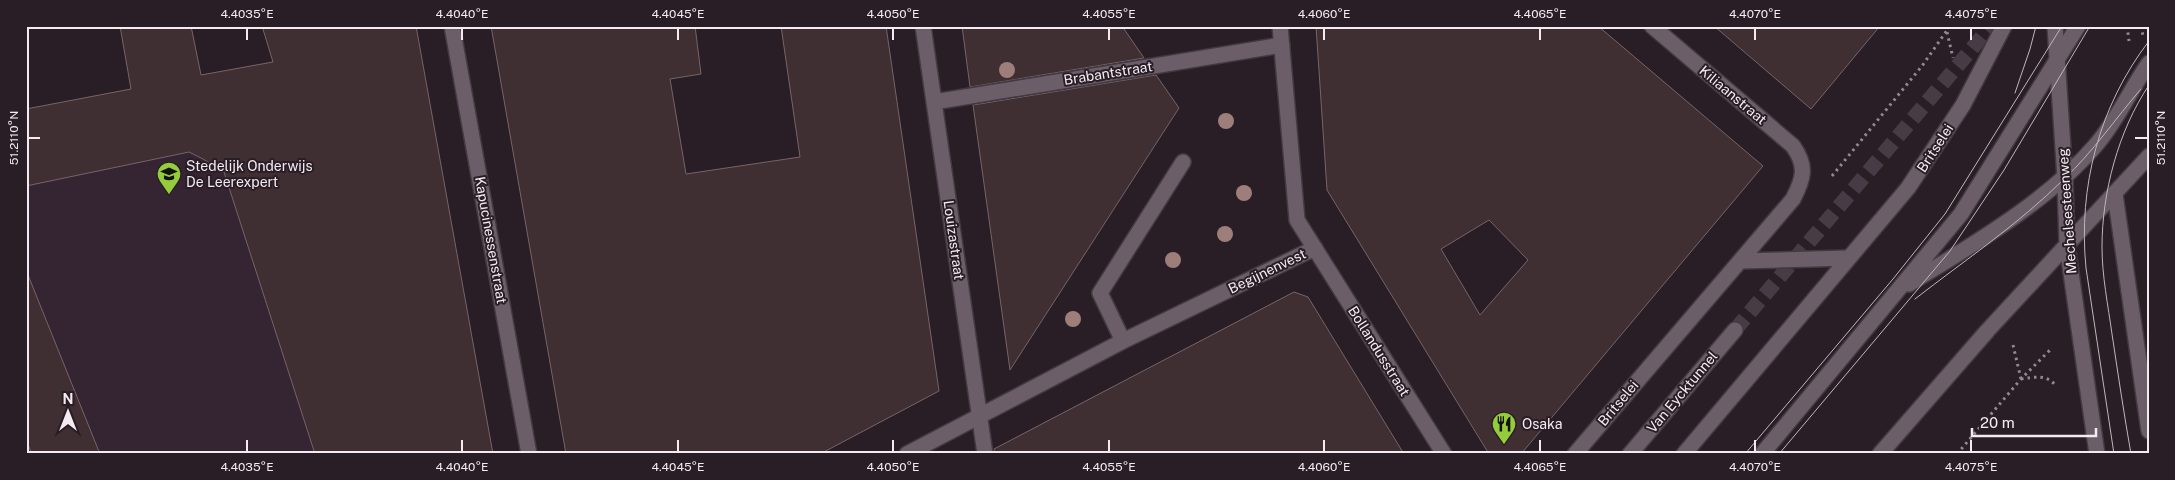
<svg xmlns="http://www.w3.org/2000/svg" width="2175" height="480" font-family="'Public Sans',sans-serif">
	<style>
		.built { fill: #352432 }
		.building { fill: #3f2e32; stroke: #776468; fill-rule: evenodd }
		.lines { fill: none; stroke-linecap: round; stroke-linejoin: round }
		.secondary-tunnel { stroke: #473c45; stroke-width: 15; stroke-dasharray: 15 8; stroke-linecap: butt }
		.lane-casing { stroke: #433941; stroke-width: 18 }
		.street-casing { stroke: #433941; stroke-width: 18 }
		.secondary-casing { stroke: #433941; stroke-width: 18 }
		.path { stroke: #928890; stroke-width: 3; stroke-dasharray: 2.5 4; stroke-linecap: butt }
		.lane { stroke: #6c5e69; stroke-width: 15 }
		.street { stroke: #6c5e69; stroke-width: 15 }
		.secondary { stroke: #6c5e69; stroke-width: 15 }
		.tram { stroke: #bfb6bd; stroke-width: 1 }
		.tree { fill: #9e7e7b }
		.ticks { fill: none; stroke: #f4ebf2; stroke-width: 2 }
		.labels { text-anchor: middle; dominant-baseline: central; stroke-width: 4; stroke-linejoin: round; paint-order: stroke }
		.street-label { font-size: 14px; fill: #f4ebf2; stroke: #291d26 }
		.poi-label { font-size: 14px; fill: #f4ebf2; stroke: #291d26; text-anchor: start }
		.neatline { fill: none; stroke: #f4ebf2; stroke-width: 2 }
		.ticks-label { font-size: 12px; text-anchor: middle; fill: #f4ebf2 }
	</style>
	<rect width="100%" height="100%" fill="#291d26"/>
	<path class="built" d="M 273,61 L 370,454 L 26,454 L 26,109 Z"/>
	<path class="building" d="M 120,26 L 191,26 L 201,75 L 273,62 L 262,26 L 416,26 L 493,454 L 315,454 L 224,172 L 203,159 L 189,152 L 26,186 L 26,109 L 131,89 Z
		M 491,26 L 695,26 L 701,74 L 670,79 L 686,174 L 800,157 L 781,26 L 886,26 L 939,391 L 820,454 L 566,454 Z
		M 962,26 L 1122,26 L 1144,58 L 970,87 Z
		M 1316,26 L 1598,26 L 1763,166 L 1521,454 L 1489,454 L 1327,190 ZM 1489,220 L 1528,260 L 1480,315 L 1441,249 Z
		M 1714,26 L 1880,26 L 1811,109 Z
		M 1156,75 L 1179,108 L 1010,370 L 973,105 Z
		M 26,275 L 28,275 L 100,454 L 32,454 L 26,440 Z
		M 1294,292 L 1308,297 L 1404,454 L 994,454 L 994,449 Z"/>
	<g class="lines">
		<path class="secondary-tunnel" d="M 1735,330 L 1991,26"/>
		<defs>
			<path id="lane" d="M 1909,284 C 1972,245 2047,202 2095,146 C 2117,121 2130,90 2149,63
				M 1123,341 L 1100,293 L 1183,162
				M 1762,454 L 1961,214 L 2078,26"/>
			<path id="street" d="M 452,26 L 529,454
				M 923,26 L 985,454
				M 1280,26 L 1297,220 L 1444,454
				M 934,102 L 1282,45
				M 1740,261 L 1848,258
				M 907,454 L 1123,341 L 1315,248
				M 1575,454 L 1793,199 C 1804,178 1807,166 1793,146 L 1652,26"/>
			<path id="secondary" d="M 2055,26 L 2065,179 L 2067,245 L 2097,454
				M 2115,194 L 2149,431
				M 1630,454 L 1735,330
				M 1684,454 L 1908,188 L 1963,105 L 2004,26
				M 1880,454 L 1988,330 L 2149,156"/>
		</defs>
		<use href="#lane" class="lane-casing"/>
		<use href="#street" class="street-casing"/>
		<use href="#secondary" class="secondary-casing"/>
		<path class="path" d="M 2127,26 L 2129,41
			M 2141,26 L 2143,36
			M 1947,32 L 1953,58
			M 1832,176 L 1922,66 L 1950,26
			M 2013,345 L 2021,379
			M 2021,379 C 2035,377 2047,374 2056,386
			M 1957,454 L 2021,379 L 2052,348"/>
		<use href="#lane" class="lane"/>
		<use href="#street" class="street"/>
		<use href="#secondary" class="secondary"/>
		<path class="tram" d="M 2015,93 L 2030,49 L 2036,26
			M 1915,299 C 1965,260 2019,224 2064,179 C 2093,152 2115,119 2141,89
			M 1745,454 L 1893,279 L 1945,214 L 2062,26
			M 1779,454 L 1950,251 L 2004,170 L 2090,26
			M 2114,454 L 2086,268 C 2078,187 2099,106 2149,41
			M 2131,454 C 2124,414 2118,374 2112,334 C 2108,305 2102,276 2102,247 C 2102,193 2118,131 2149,85"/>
	</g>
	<g class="tree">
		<circle cx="1007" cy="70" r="8"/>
		<circle cx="1226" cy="121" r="8"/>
		<circle cx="1244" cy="193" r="8"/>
		<circle cx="1225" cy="234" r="8"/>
		<circle cx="1173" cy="260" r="8"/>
		<circle cx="1073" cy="319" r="8"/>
	</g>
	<path class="ticks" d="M 247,28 L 247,40M 462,28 L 462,40M 678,28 L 678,40M 893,28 L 893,40M 1109,28 L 1109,40M 1324,28 L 1324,40M 1540,28 L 1540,40M 1755,28 L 1755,40M 1971,28 L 1971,40M 28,138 L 40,138M 2135,138 L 2148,138M 247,440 L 247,452M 462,440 L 462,452M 678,440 L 678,452M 893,440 L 893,452M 1109,440 L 1109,452M 1324,440 L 1324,452M 1540,440 L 1540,452M 1755,440 L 1755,452M 1971,440 L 1971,452"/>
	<defs>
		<symbol id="school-pin" viewBox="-11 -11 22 30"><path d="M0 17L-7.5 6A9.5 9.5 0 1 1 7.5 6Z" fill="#95cc3b" stroke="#291d26"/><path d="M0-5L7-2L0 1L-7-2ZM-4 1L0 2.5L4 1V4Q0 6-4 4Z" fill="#111"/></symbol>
		<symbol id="restaurant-pin" viewBox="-11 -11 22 30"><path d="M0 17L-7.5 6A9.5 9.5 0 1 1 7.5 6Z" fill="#95cc3b" stroke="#291d26"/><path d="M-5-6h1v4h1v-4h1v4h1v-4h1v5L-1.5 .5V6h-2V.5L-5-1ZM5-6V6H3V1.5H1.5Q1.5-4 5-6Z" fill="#111"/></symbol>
	</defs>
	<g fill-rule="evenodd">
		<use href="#school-pin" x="155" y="160" width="28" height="38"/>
		<use href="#restaurant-pin" x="1490" y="410" width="28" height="38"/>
	</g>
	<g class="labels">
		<g class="street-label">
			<text transform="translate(1108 73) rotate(-9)">Brabantstraat</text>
			<text transform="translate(1733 95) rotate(40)">Kiliaanstraat</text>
			<text transform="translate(1935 148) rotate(-57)">Britselei</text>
			<text transform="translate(2067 211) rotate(-94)">Mechelsesteenweg</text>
			<text transform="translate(491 240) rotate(80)">Kapucinessenstraat</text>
			<text transform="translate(954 240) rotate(82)">Louizastraat</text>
			<text transform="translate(1267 271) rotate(-26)">Begijnenvest</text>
			<text transform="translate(1379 351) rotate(58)">Bollandusstraat</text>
			<text transform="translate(1682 392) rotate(-50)">Van Eycktunnel</text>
			<text transform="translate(1618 403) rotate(-50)">Britselei</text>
		</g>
		<g class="poi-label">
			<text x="186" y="166">Stedelijk Onderwijs<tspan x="186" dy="16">De Leerexpert</tspan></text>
			<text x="1522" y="424">Osaka</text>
		</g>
	</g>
	<rect width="2175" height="480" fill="none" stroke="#291d26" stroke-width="55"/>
	<g transform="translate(68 412)" stroke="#291d26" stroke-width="4" paint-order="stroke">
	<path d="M0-4L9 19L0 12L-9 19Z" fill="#f4ebf2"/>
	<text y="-8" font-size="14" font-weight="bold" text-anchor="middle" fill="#f4ebf2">N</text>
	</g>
	<path d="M1972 428v8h124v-8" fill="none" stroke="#f4ebf2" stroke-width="2.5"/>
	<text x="1980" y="428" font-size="15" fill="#f4ebf2" stroke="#291d26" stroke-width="4" paint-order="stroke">20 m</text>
	<rect x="28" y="28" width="2120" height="424" class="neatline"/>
	<g class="ticks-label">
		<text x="247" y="18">4.4035°E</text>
		<text x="462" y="18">4.4040°E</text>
		<text x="678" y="18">4.4045°E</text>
		<text x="893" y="18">4.4050°E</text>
		<text x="1109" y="18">4.4055°E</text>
		<text x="1324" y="18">4.4060°E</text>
		<text x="1540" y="18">4.4065°E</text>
		<text x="1755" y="18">4.4070°E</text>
		<text x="1971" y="18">4.4075°E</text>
		<text transform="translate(14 138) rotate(-90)" y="4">51.2110°N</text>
		<text transform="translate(2161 138) rotate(-90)" y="4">51.2110°N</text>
		<text x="247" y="471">4.4035°E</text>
		<text x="462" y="471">4.4040°E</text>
		<text x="678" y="471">4.4045°E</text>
		<text x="893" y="471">4.4050°E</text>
		<text x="1109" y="471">4.4055°E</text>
		<text x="1324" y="471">4.4060°E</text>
		<text x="1540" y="471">4.4065°E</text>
		<text x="1755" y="471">4.4070°E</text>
		<text x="1971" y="471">4.4075°E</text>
	</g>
</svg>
